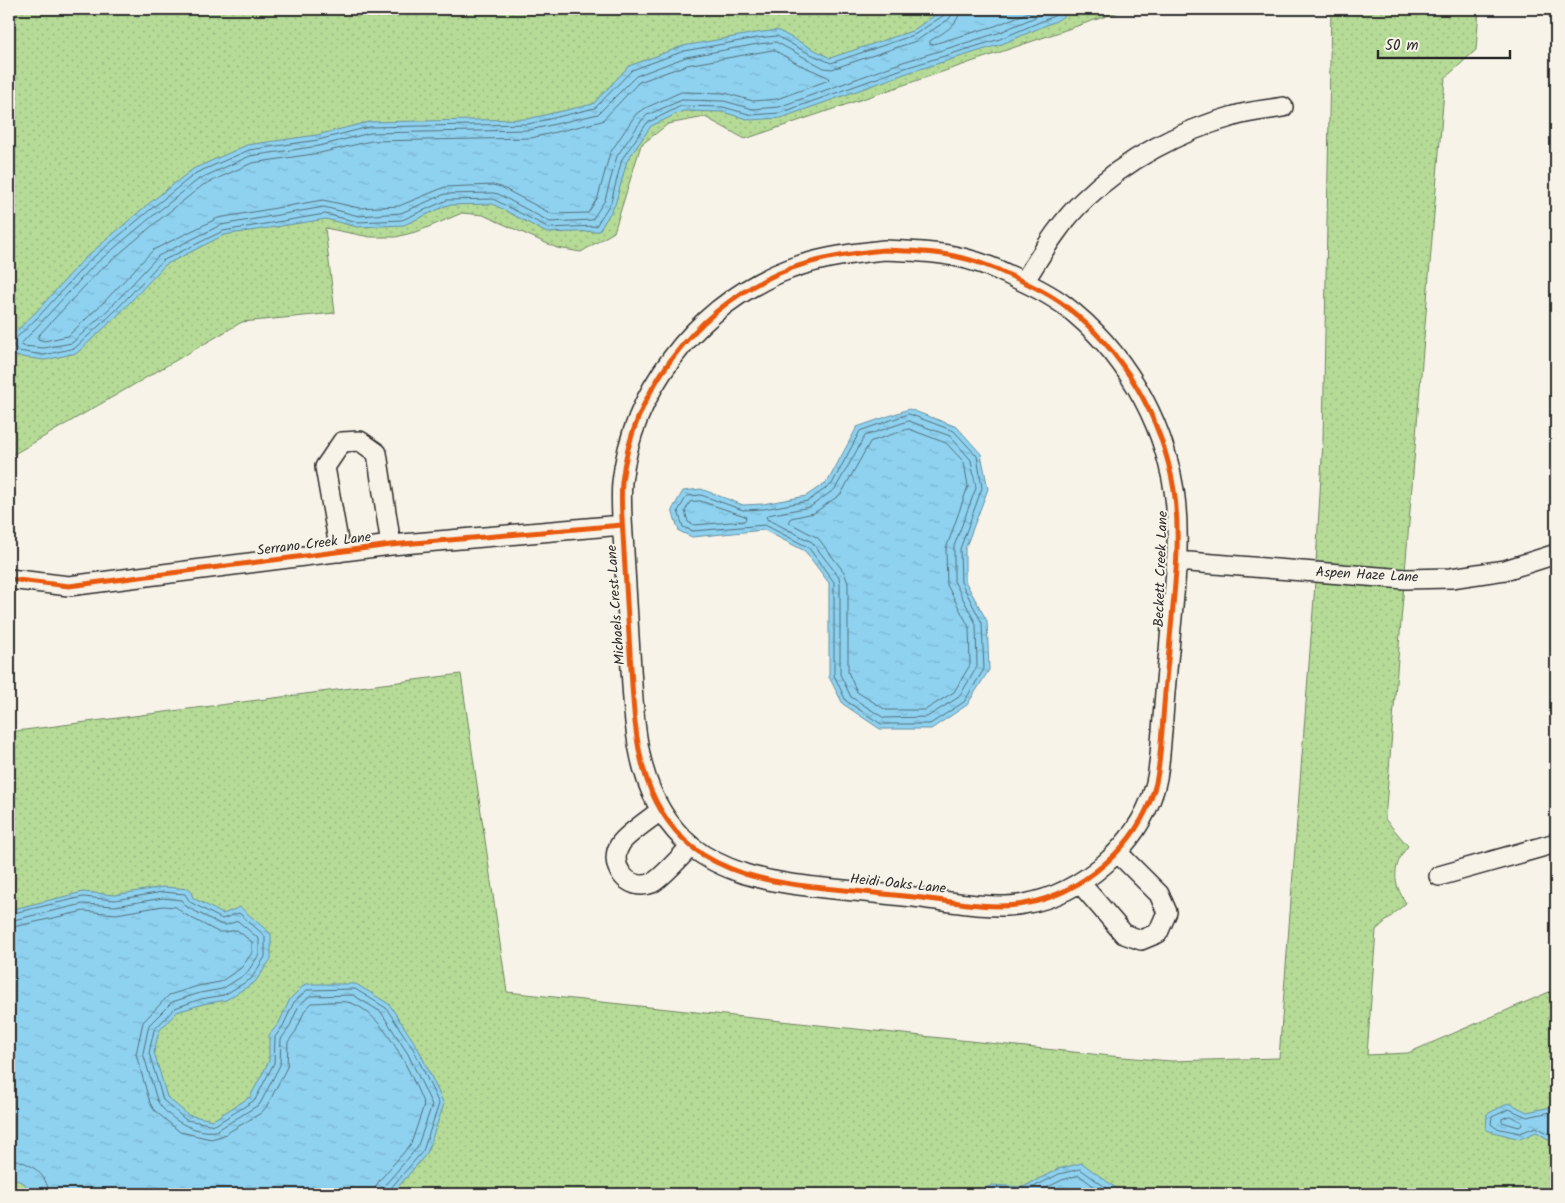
<svg xmlns="http://www.w3.org/2000/svg" width="1565" height="1203" font-family="Kalam,sans-serif">
	<style>
		.grass { fill: url(#grass-dots); stroke: #708361 }
		.water { fill: url(#water-ripples); stroke: #668fa1 }
		.lines { fill: none; stroke-linecap: round; stroke-linejoin: round }
		.shore { stroke: #536e7a; stroke-width: 1 }
		.street-casing { stroke: #2b2b2b; stroke-width: 22 }
		.street { stroke: #f7f3e8; stroke-width: 19 }
		.cycleway-casing { stroke: #f7f3e8; stroke-width: 8 }
		.cycleway { stroke: #e8590c; stroke-width: 5 }
		.labels { text-anchor: middle; dominant-baseline: central; stroke-width: 4; stroke-linejoin: round; paint-order: stroke }
		.street-label { font-size: 14px; fill: #2b2b2b; stroke: #f7f3e8 }
	</style>
	<defs>
		<pattern id="grass-dots" width="8" height="8" patternUnits="userSpaceOnUse" patternTransform="scale(1.25)"><rect width="8" height="8" fill="#b5db97"/><path d="M2 2h.1M6 6h.1" fill="none" stroke="#9cbc82" stroke-width="1.8" stroke-linecap="round"/></pattern>
		<pattern id="water-ripples" width="26" height="14" patternUnits="userSpaceOnUse" patternTransform="scale(1.25)"><rect width="26" height="14" fill="#8ed2f0"/><path d="M2 4q2-2 4 0t4 0M15 11q2-2 4 0t4 0" fill="none" stroke="#7bb4ce"/></pattern>
	</defs>
	<rect width="100%" height="100%" fill="#f7f3e8"/>
	<filter id="ink" filterUnits="userSpaceOnUse"><feTurbulence type="fractalNoise" baseFrequency=".02" numOctaves="2"/><feDisplacementMap in="SourceGraphic" scale="10" xChannelSelector="R" yChannelSelector="G"/><feConvolveMatrix kernelMatrix="1 2 1 2 8 2 1 2 1" color-interpolation-filters="sRGB"/></filter>
	<g filter="url(#ink)">
		<path class="grass" d="M 9,9 L 1127,9 L 745,139 L 705,117 L 668,124 L 641,145 L 614,232 L 581,252 L 557,248 L 483,215 L 462,213 L 419,231 L 396,237 L 370,237 L 325,228 L 335,313 L 242,322 L 9,457 Z
			M 1331,9 L 1479,9 L 1476,50 L 1445,78 L 1385,819 L 1408,846 C 1392,866 1392,882 1406,903 L 1376,930 L 1367,1055 L 1408,1053 L 1556,989 L 1556,1194 L 9,1194 L 9,732 L 461,674 L 507,992 L 1111,1056 L 1171,1061 L 1279,1058 L 1314,598 L 1323,441 Z"/>
		<path class="water" d="M 944,9 L 1075,9 L 1056,21 L 1002,44 L 907,73 L 781,118 L 751,120 L 722,112 L 683,111 L 651,126 L 627,161 L 615,205 L 599,231 L 547,233 L 493,204 L 448,205 L 404,225 L 357,227 L 326,219 L 224,235 L 165,265 L 117,316 L 77,353 L 45,360 L 14,356 L 9,344 L 9,338 L 36,312 L 85,258 L 147,205 L 193,169 L 247,145 L 317,135 L 369,122 L 527,119 L 593,104 L 629,66 L 683,46 L 756,33 L 777,30 L 830,58 L 912,31 Z
			M 909,409 L 957,427 L 981,454 L 988,489 L 965,549 L 965,581 L 987,621 L 989,670 L 967,705 L 931,729 L 880,729 L 843,704 L 829,677 L 829,583 L 805,551 L 764,530 L 692,537 L 679,531 L 672,510 L 683,491 L 701,489 L 743,505 L 763,504 L 806,496 L 828,481 L 857,427 Z
			M 163,887 L 190,889 L 193,898 L 223,914 L 240,907 L 271,934 L 271,959 L 255,982 L 226,1000 L 203,1004 L 177,1012 L 159,1031 L 154,1052 L 167,1097 L 188,1115 L 213,1120 L 250,1097 L 269,1061 L 269,1035 L 279,1023 L 290,999 L 305,984 L 356,984 L 389,1004 L 418,1048 L 444,1104 L 427,1153 L 392,1194 L 32,1194 L 24,1183 L 9,1177 L 9,910 L 83,892 L 115,895 Z
			M 1509,1103 L 1527,1112 L 1556,1106 L 1556,1137 L 1550,1140 L 1536,1132 L 1520,1139 L 1486,1130 L 1487,1114 Z
			M 1082,1163 L 1124,1194 L 979,1194 L 980,1191 L 992,1185 L 1023,1187 L 1058,1169 Z"/>
		<g class="lines">
			<path class="shore" d="M 946,9 L 944,15 L 914,35 L 831,63 L 804,51 L 777,36 L 757,38 L 684,51 L 632,70 L 595,108 L 528,124 L 369,127 L 318,140 L 249,150 L 196,173 L 151,209 L 89,261 L 39,316 L 13,341 L 12,344 L 18,351 L 44,355 L 75,348 L 114,312 L 162,261 L 223,231 L 325,214 L 358,222 L 402,220 L 447,200 L 493,199 L 549,228 L 596,226 L 611,202 L 622,159 L 647,123 L 681,106 L 723,107 L 752,115 L 780,113 L 905,68 L 1000,39 L 1054,16 L 1066,9
				M 952,9 L 952,14 L 949,19 L 916,41 L 832,69 L 824,68 L 776,42 L 758,44 L 686,57 L 636,76 L 598,114 L 530,130 L 370,133 L 319,146 L 250,156 L 199,179 L 155,214 L 93,266 L 21,344 L 23,346 L 44,348 L 72,343 L 110,308 L 158,256 L 221,225 L 324,207 L 359,216 L 401,213 L 445,194 L 493,193 L 498,194 L 550,222 L 592,220 L 605,200 L 617,156 L 642,120 L 647,115 L 682,100 L 724,101 L 753,109 L 779,107 L 903,62 L 998,33 L 1054,9
				M 960,9 C 959,26 942,33 930,41 L 930,45 L 995,26 L 1036,9
				M 774,50 L 798,64 L 828,77 L 829,80 L 777,99 L 753,101 L 725,93 L 681,92 L 643,109 L 636,114 L 610,153 L 598,197 L 588,213 L 552,214 L 501,187 L 493,185 L 445,187 L 399,206 L 359,208 L 323,200 L 218,218 L 153,250 L 104,302 L 68,336 L 44,341 L 38,339 L 38,336 L 99,271 L 159,220 L 203,185 L 252,163 L 320,153 L 371,141 L 531,138 L 602,121 L 639,82 L 687,65 Z
				M 909,414 L 954,431 L 977,456 L 982,488 L 960,549 L 961,582 L 982,623 L 984,669 L 964,702 L 930,724 L 881,724 L 846,701 L 834,675 L 834,582 L 808,547 L 765,525 L 693,531 L 683,527 L 678,511 L 687,496 L 701,495 L 743,510 L 764,509 L 808,501 L 832,484 L 860,431 Z
				M 909,421 L 950,436 L 971,460 L 976,488 L 954,546 L 954,581 L 976,624 L 977,667 L 959,697 L 927,717 L 884,718 L 851,697 L 840,674 L 840,583 L 839,577 L 812,542 L 767,519 L 766,517 L 768,515 L 810,507 L 835,489 L 865,436 Z
				M 909,429 L 946,443 L 964,462 L 968,486 L 946,549 L 947,585 L 969,627 L 970,665 L 954,692 L 925,710 L 886,710 L 857,692 L 848,672 L 848,583 L 844,572 L 818,538 L 790,523 L 789,520 L 791,518 L 814,513 L 841,494 L 870,442 Z
				M 700,501 L 745,516 L 746,519 L 744,521 L 694,525 L 688,522 L 685,511 L 690,502 Z
				M 9,914 L 83,897 L 115,900 L 163,892 L 185,894 L 190,902 L 222,919 L 239,913 L 265,936 L 265,957 L 251,979 L 224,995 L 201,999 L 175,1008 L 154,1030 L 149,1053 L 163,1100 L 186,1120 L 215,1125 L 255,1100 L 274,1063 L 275,1037 L 283,1026 L 294,1002 L 307,990 L 355,989 L 386,1008 L 414,1050 L 439,1104 L 423,1151 L 390,1189 L 389,1194
				M 9,921 L 83,904 L 115,906 L 163,898 L 181,900 L 187,907 L 220,924 L 226,925 L 238,921 L 259,939 L 259,955 L 246,974 L 222,989 L 200,993 L 172,1002 L 149,1025 L 143,1053 L 157,1100 C 167,1119 195,1134 216,1131 L 260,1104 L 280,1065 L 281,1039 L 289,1028 L 299,1005 L 310,996 L 353,995 L 381,1012 L 408,1054 L 432,1105 L 417,1148 L 385,1185 L 382,1194
				M 9,928 L 84,911 L 116,914 L 163,906 L 176,907 L 184,914 L 218,932 L 225,932 L 237,930 L 252,942 L 252,953 L 241,968 L 220,982 L 198,986 L 169,995 L 143,1022 L 136,1054 L 150,1103 L 154,1110 L 180,1132 L 211,1139 L 222,1136 L 261,1113 L 267,1106 L 287,1067 L 288,1042 L 296,1031 L 305,1010 L 312,1003 C 322,1003 343,1000 351,1003 C 384,1013 412,1075 424,1105 L 411,1144 L 379,1181 L 375,1188 L 375,1194
				M 1556,1111 L 1527,1117 L 1509,1109 L 1492,1117 L 1491,1124 L 1496,1128 L 1520,1133 L 1536,1127 L 1550,1134 L 1556,1133
				M 1510,1116 L 1522,1122 L 1522,1125 L 1519,1127 L 1502,1122 L 1502,1119 Z
				M 9,1159 C 28,1160 48,1174 49,1194
				M 985,1194 L 994,1191 L 1024,1192 L 1059,1174 L 1080,1169 L 1115,1194
				M 1034,1194 L 1062,1180 L 1079,1175 L 1104,1194"/>
			<defs>
				<path id="street" d="M 884,250 C 908,251 931,251 954,256 C 974,260 993,267 1011,276 C 1029,284 1048,293 1064,305 C 1123,350 1162,417 1174,490 C 1182,543 1173,598 1169,651 C 1166,677 1164,704 1162,731 C 1160,750 1160,772 1154,790 C 1137,846 1082,894 1024,904 C 992,910 947,901 914,897 C 884,894 854,891 824,888 C 797,885 771,882 745,874 C 727,868 707,859 692,847 C 633,797 635,724 630,653 C 628,619 626,586 624,552 C 623,529 620,505 622,482 C 632,392 694,311 777,274 C 811,259 847,254 884,250 Z
					M 1024,282 C 1042,253 1060,222 1085,199 C 1126,159 1180,131 1234,116 C 1250,111 1267,110 1283,107
					M 340,552 L 325,467 L 342,442 L 360,441 L 377,453 L 391,545
					M 1176,561 L 1405,579 L 1451,578 L 1505,570 L 1556,554
					M 9,579 L 69,586 L 391,545 L 622,525
					M 660,811 C 651,818 626,835 621,843 C 606,864 628,893 652,883 C 662,878 682,855 691,846
					M 1439,876 L 1556,843
					M 1080,883 L 1124,934 L 1141,940 L 1158,933 L 1167,912 L 1159,894 L 1118,853"/>
			</defs>
			<use href="#street" class="street-casing"/>
			<use href="#street" class="street"/>
			<defs>
				<path id="cycleway" d="M 884,250 C 908,251 931,251 954,256 C 974,260 993,267 1011,276 C 1029,284 1048,293 1064,305 C 1123,350 1162,417 1174,490 C 1182,543 1173,598 1169,651 C 1166,677 1164,704 1162,731 C 1160,750 1160,772 1154,790 C 1137,846 1082,894 1024,904 C 992,910 947,901 914,897 C 884,894 854,891 824,888 C 797,885 771,882 745,874 C 727,868 707,859 692,847 C 633,797 635,724 630,653 C 628,619 626,586 624,552 C 623,529 620,505 622,482 C 632,392 694,311 777,274 C 811,259 847,254 884,250 Z
					M 9,579 L 69,586 L 391,545 L 622,525"/>
			</defs>
			<use href="#cycleway" class="cycleway-casing"/>
			<use href="#cycleway" class="cycleway"/>
		</g>
	</g>
	<g class="labels">
		<g class="street-label">
			<text transform="translate(314 544) rotate(-7)">Serrano Creek Lane</text>
			<text transform="translate(1161 569) rotate(-88)">Beckett Creek Lane</text>
			<text transform="translate(1367 575) rotate(3)">Aspen Haze Lane</text>
			<text transform="translate(616 605) rotate(-94)">Michaels Crest Lane</text>
			<text transform="translate(898 884) rotate(6)">Heidi Oaks Lane</text>
		</g>
	</g>
	<rect width="1565" height="1203" fill="none" stroke="#f7f3e8" stroke-width="30"/>
	<rect x="15" y="15" width="1535" height="1173" fill="none" stroke="#2b2b2b" stroke-width="2" filter="url(#ink)"/>
	<path d="M1378 50v8h132v-8" fill="none" stroke="#2b2b2b" stroke-width="2.5"/>
	<text x="1385" y="50" font-size="15" fill="#2b2b2b" stroke="#f7f3e8" stroke-width="4" paint-order="stroke">50 m</text>
</svg>
